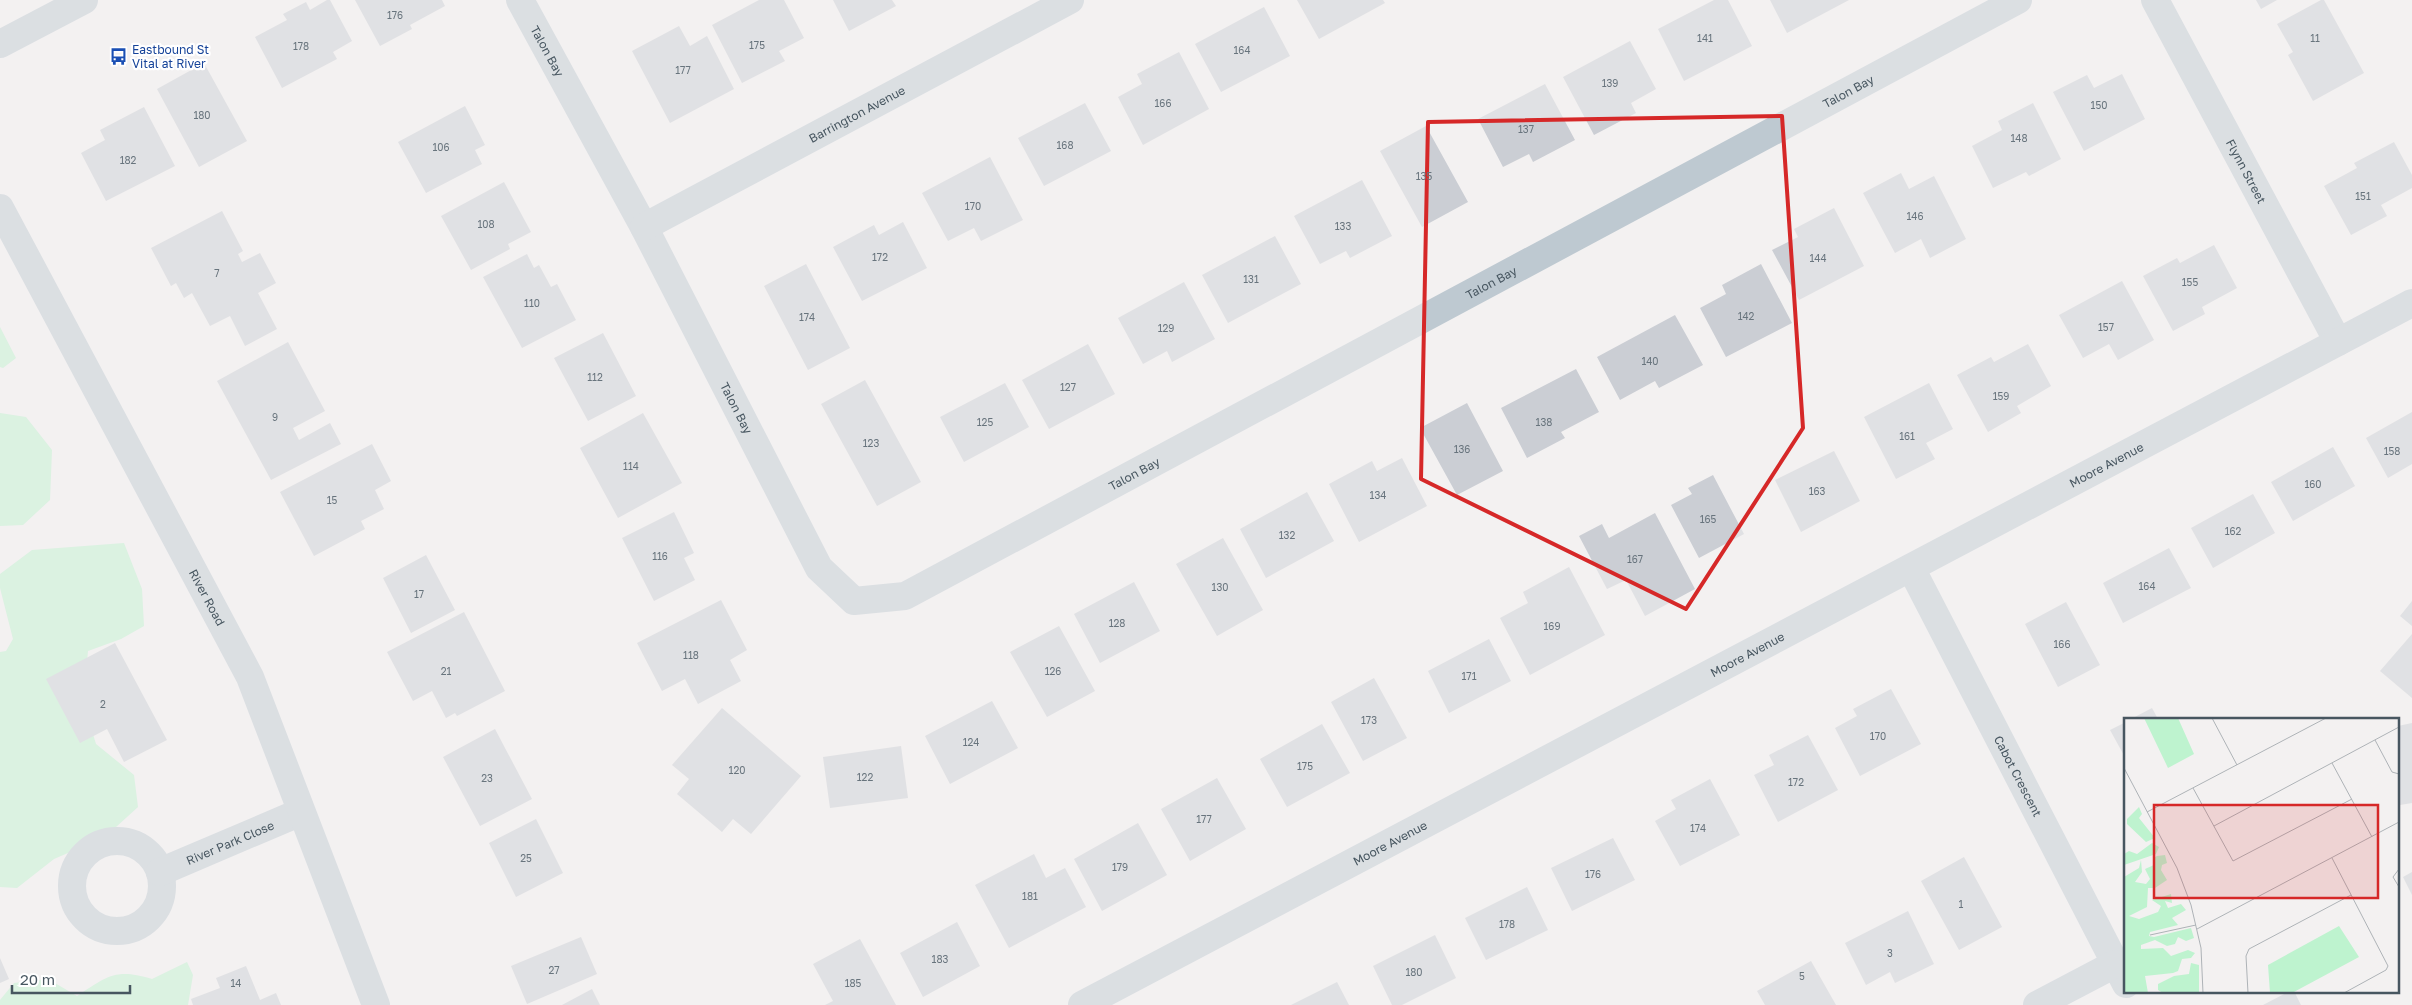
<svg xmlns="http://www.w3.org/2000/svg" width="2412" height="1005" font-family="'Golos Text',sans-serif">
	<style>
		.green { fill: #bef3cf }
		.building { fill: #cbced4 }
		.lines { fill: none; stroke-linecap: round; stroke-linejoin: round }
		.minor { stroke: #bec9d1; stroke-width: 28 }
		.tertiary { stroke: #bec9d1; stroke-width: 28 }
		.marked { fill: none; stroke: #d62828; stroke-width: 4; stroke-linejoin: round }
		.labels { text-anchor: middle; dominant-baseline: central; stroke-width: 4.5; stroke-linejoin: round; paint-order: stroke }
		.number-label { font-size: 10px; fill: #68747d }
		.transit-label { font-size: 12px; fill: #164399; stroke: #fff; text-anchor: start }
		.street-label { font-size: 12px; fill: #475660; stroke: #fff }
		.inset-road { fill: none; stroke: #aeb3b7; stroke-width: 1 }
		.view { fill: #d62828; fill-opacity: 0.15; stroke: #d62828; stroke-width: 2.5 }
		.inset-edge { fill: none; stroke: #475660; stroke-width: 2.5 }
	</style>
	<rect width="100%" height="100%" fill="#f3f1f1"/>
	<path class="green" d="M 0,327 L 16,358 L 3,368 L 0,367 Z
		M 0,413 L 26,417 L 52,450 L 50,500 L 23,525 L 0,526 Z
		M 124,543 L 142,589 L 144,626 L 121,639 L 88,651 L 83,702 L 96,744 L 134,775 L 138,807 L 105,837 L 54,859 L 17,888 L 0,887 L 0,652 L 6,651 L 13,639 L 0,588 L 0,574 L 32,550 Z
		M 187,962 L 193,975 L 188,1005 L 0,1005 L 0,1000 L 14,983 L 48,979 L 77,996 C 108,976 115,968 152,979 Z"/>
	<path class="building" d="M 327,0 L 330,0 L 352,41 L 333,52 L 337,59 L 282,88 L 255,37 L 287,20 L 283,14 L 306,2 L 310,10 Z
		M 355,0 L 442,0 L 445,6 L 410,25 L 412,29 L 380,46 Z
		M 759,0 L 784,0 L 804,38 L 779,51 L 785,61 L 742,83 L 712,25 Z
		M 833,0 L 892,0 L 896,6 L 849,31 Z
		M 1297,0 L 1383,0 L 1385,3 L 1319,39 Z
		M 1714,0 L 1728,0 L 1752,46 L 1684,81 L 1658,29 Z
		M 1770,0 L 1849,0 L 1787,33 Z
		M 2256,0 L 2277,0 L 2261,9 Z
		M 2321,0 L 2324,0 L 2364,73 L 2313,101 L 2288,55 L 2293,52 L 2277,24 Z
		M 1264,7 L 1290,56 L 1221,92 L 1195,44 Z
		M 679,26 L 690,46 L 707,36 L 734,89 L 670,123 L 632,51 Z
		M 1630,41 L 1656,89 L 1631,103 L 1636,113 L 1594,135 L 1563,77 Z
		M 1179,52 L 1209,109 L 1143,145 L 1118,97 L 1142,84 L 1137,74 Z
		M 204,63 L 247,141 L 199,167 L 157,89 Z
		M 2122,74 L 2145,119 L 2084,151 L 2053,92 L 2087,75 L 2094,88 Z
		M 1545,84 L 1575,140 L 1533,162 L 1529,154 L 1503,167 L 1478,119 Z
		M 1085,103 L 1111,151 L 1044,186 L 1018,138 Z
		M 2033,103 L 2061,159 L 2029,176 L 2026,172 L 1993,188 L 1972,146 L 2002,130 L 1998,121 Z
		M 465,106 L 485,145 L 475,150 L 482,164 L 426,193 L 398,142 Z
		M 144,107 L 175,166 L 106,201 L 81,153 L 105,140 L 100,130 Z
		M 1426,126 L 1468,202 L 1422,227 L 1380,151 Z
		M 2394,142 L 2412,175 L 2412,188 L 2381,205 L 2387,216 L 2351,235 L 2324,186 L 2357,168 L 2354,163 Z
		M 990,157 L 1023,220 L 981,241 L 974,228 L 948,241 L 922,193 Z
		M 1901,173 L 1909,189 L 1934,176 L 1966,239 L 1930,258 L 1921,239 L 1895,253 L 1863,193 Z
		M 1362,180 L 1392,236 L 1350,258 L 1346,251 L 1320,264 L 1294,216 Z
		M 504,182 L 531,232 L 508,244 L 510,249 L 471,270 L 441,216 Z
		M 1834,208 L 1864,266 L 1799,300 L 1772,250 L 1798,237 L 1794,229 Z
		M 222,211 L 243,251 L 238,254 L 242,262 L 260,253 L 276,283 L 258,293 L 277,329 L 245,346 L 230,316 L 210,326 L 192,293 L 184,298 L 176,283 L 171,286 L 151,248 Z
		M 903,222 L 927,268 L 862,301 L 833,247 L 874,225 L 879,235 Z
		M 1275,236 L 1301,284 L 1228,323 L 1202,275 Z
		M 2214,245 L 2237,288 L 2202,307 L 2205,314 L 2173,331 L 2143,276 L 2177,258 L 2180,263 Z
		M 527,254 L 534,268 L 539,265 L 551,287 L 557,284 L 576,320 L 522,348 L 483,277 Z
		M 806,264 L 850,348 L 808,370 L 764,286 Z
		M 1761,264 L 1792,323 L 1726,357 L 1700,308 L 1726,294 L 1722,285 Z
		M 2122,281 L 2154,340 L 2118,360 L 2109,344 L 2083,358 L 2059,315 Z
		M 1184,282 L 1215,339 L 1172,362 L 1167,351 L 1143,364 L 1118,318 Z
		M 1675,315 L 1703,365 L 1659,388 L 1655,381 L 1620,400 L 1597,357 Z
		M 603,333 L 636,396 L 588,421 L 554,358 Z
		M 288,342 L 325,411 L 293,428 L 299,440 L 330,423 L 341,444 L 271,480 L 217,381 Z
		M 1088,344 L 1115,394 L 1049,429 L 1022,380 Z
		M 2028,344 L 2051,386 L 2017,406 L 2021,413 L 1988,432 L 1957,375 L 1991,357 L 1994,362 Z
		M 1576,369 L 1599,412 L 1561,432 L 1565,438 L 1527,458 L 1501,408 Z
		M 865,380 L 921,482 L 877,506 L 821,404 Z
		M 1005,383 L 1029,427 L 964,462 L 940,417 Z
		M 1929,383 L 1953,429 L 1926,443 L 1935,459 L 1896,479 L 1864,417 Z
		M 1467,403 L 1503,471 L 1457,495 L 1420,428 Z
		M 2412,412 L 2412,464 L 2388,478 L 2366,438 Z
		M 643,413 L 682,483 L 618,518 L 580,448 Z
		M 372,444 L 391,481 L 375,490 L 384,509 L 361,521 L 365,529 L 314,556 L 280,492 Z
		M 2333,447 L 2355,486 L 2293,521 L 2271,482 Z
		M 1834,451 L 1860,501 L 1801,532 L 1775,480 Z
		M 1402,458 L 1427,506 L 1359,542 L 1329,484 L 1372,461 L 1377,471 Z
		M 1713,475 L 1744,534 L 1699,558 L 1671,505 L 1692,494 L 1688,488 Z
		M 1307,492 L 1334,541 L 1266,578 L 1240,529 Z
		M 2253,494 L 2275,533 L 2213,568 L 2191,528 Z
		M 674,512 L 694,553 L 684,558 L 695,580 L 654,601 L 622,538 Z
		M 1655,513 L 1695,589 L 1645,616 L 1626,580 L 1607,589 L 1579,536 L 1602,524 L 1609,538 Z
		M 1223,538 L 1263,610 L 1217,636 L 1176,564 Z
		M 2169,548 L 2191,588 L 2123,623 L 2103,583 Z
		M 426,555 L 455,610 L 411,633 L 383,578 Z
		M 1569,567 L 1605,635 L 1530,675 L 1500,618 L 1528,603 L 1523,592 Z
		M 1134,582 L 1160,631 L 1100,663 L 1074,614 Z
		M 721,600 L 747,650 L 730,660 L 741,681 L 698,704 L 685,679 L 662,691 L 637,643 Z
		M 2412,601 L 2412,626 L 2400,616 Z
		M 2066,602 L 2100,665 L 2058,687 L 2025,624 Z
		M 464,612 L 505,691 L 457,716 L 455,713 L 446,718 L 432,691 L 413,701 L 387,652 Z
		M 1059,626 L 1095,691 L 1047,717 L 1010,652 Z
		M 2412,634 L 2412,698 L 2380,671 Z
		M 1489,639 L 1511,681 L 1449,713 L 1428,671 Z
		M 115,643 L 167,740 L 124,762 L 107,729 L 80,743 L 46,679 Z
		M 1374,678 L 1407,738 L 1363,761 L 1331,702 Z
		M 1891,689 L 1921,744 L 1860,776 L 1835,728 L 1857,716 L 1853,709 Z
		M 992,701 L 1018,748 L 950,784 L 925,736 Z
		M 722,708 L 801,776 L 751,834 L 733,819 L 722,832 L 677,794 L 689,779 L 672,765 Z
		M 2152,708 L 2158,719 L 2131,719 Z
		M 2126,722 L 2126,759 L 2110,730 Z
		M 2412,723 L 2412,803 L 2400,805 L 2398,726 Z
		M 1322,724 L 1350,773 L 1287,807 L 1260,759 Z
		M 495,729 L 532,799 L 480,826 L 443,757 Z
		M 1808,735 L 1838,790 L 1778,822 L 1754,775 L 1774,765 L 1769,755 Z
		M 901,746 L 908,798 L 830,808 L 823,757 Z
		M 1217,778 L 1246,829 L 1190,861 L 1161,809 Z
		M 1710,779 L 1740,835 L 1680,866 L 1655,821 L 1676,809 L 1671,800 Z
		M 536,819 L 563,873 L 516,897 L 489,843 Z
		M 1138,823 L 1167,875 L 1102,911 L 1074,859 Z
		M 1613,838 L 1635,880 L 1572,911 L 1551,868 Z
		M 1034,854 L 1046,878 L 1065,868 L 1086,907 L 1009,948 L 975,885 Z
		M 1964,857 L 2002,927 L 1959,950 L 1921,881 Z
		M 2412,872 L 2412,895 L 2403,877 Z
		M 1527,887 L 1548,930 L 1486,960 L 1465,918 Z
		M 1908,911 L 1934,964 L 1895,983 L 1890,972 L 1866,985 L 1845,943 Z
		M 957,922 L 980,966 L 923,997 L 900,953 Z
		M 1435,935 L 1456,978 L 1402,1005 L 1392,1005 L 1373,966 Z
		M 581,937 L 597,974 L 527,1004 L 511,966 Z
		M 860,939 L 896,1005 L 825,1005 L 833,1001 L 813,964 Z
		M 0,958 L 9,979 L 0,983 Z
		M 1811,961 L 1836,1005 L 1765,1005 L 1757,991 Z
		M 246,966 L 260,1000 L 276,993 L 281,1005 L 193,1005 L 191,999 L 220,988 L 216,978 Z
		M 1337,982 L 1349,1005 L 1291,1005 Z
		M 592,989 L 600,1005 L 562,1005 Z
		M 2290,991 L 2294,991 L 2301,1005 L 2263,1005 Z"/>
	<g class="lines">
		<g class="minor">
			<path id="s1" d="M 520,0 L 644,227 L 819,568 L 854,601 L 905,596 L 2018,0"/>
			<path id="s2" d="M 2155,0 L 2338,342"/>
			<path id="s3" d="M 644,227 L 1070,0"/>
			<path id="s4" d="M 1911,568 L 2126,984"/>
			<circle cx="117" cy="886" r="45"/>
			<path id="s5" d="M 160,872 L 301,812"/>
			<path id="s6" d="M 1082,1005 L 2412,303"/>
			<path d="M 2037,1005 L 2115,964"/>
		</g>
		<g class="tertiary">
			<path d="M 0,44 L 84,0"/>
			<path id="s7" d="M 0,208 L 250,677 L 376,1005"/>
		</g>
	</g>
	<path d="M0 0H2412V1005H0ZM 1782,116 L 1803,428 L 1686,609 L 1421,479 L 1428,122 Z" fill="#f3f1f1" fill-opacity=".55" fill-rule="evenodd"/>
	<path class="marked" d="M 1782,116 L 1803,428 L 1686,609 L 1421,479 L 1428,122 Z"/>
	<defs>
		<symbol id="bus-bare" viewBox="-9 -9 18 18"><path d="M-5-6H5V4H4V6H2V4H-2V6H-4V4H-5ZM-3.5-4V0h7V-4ZM-3.5 1.2v1.5H-2V1.2ZM2 1.2v1.5H3.5V1.2Z" fill="#1a4fb4" stroke="#fff" stroke-width="2.5" paint-order="stroke"/></symbol>
	</defs>
	<g fill-rule="evenodd">
		<use href="#bus-bare" x="106" y="44" width="25" height="25"/>
	</g>
	<g class="labels">
		<g class="number-label">
			<text x="395" y="15">176</text>
			<text x="1705" y="38">141</text>
			<text x="2315" y="38">11</text>
			<text x="757" y="45">175</text>
			<text x="301" y="46">178</text>
			<text x="1242" y="50">164</text>
			<text x="683" y="70">177</text>
			<text x="1610" y="83">139</text>
			<text x="1163" y="103">166</text>
			<text x="2099" y="105">150</text>
			<text x="202" y="115">180</text>
			<text x="1526" y="129">137</text>
			<text x="2019" y="138">148</text>
			<text x="1065" y="145">168</text>
			<text x="441" y="147">106</text>
			<text x="128" y="160">182</text>
			<text x="1424" y="176">135</text>
			<text x="2363" y="196">151</text>
			<text x="973" y="206">170</text>
			<text x="1915" y="216">146</text>
			<text x="486" y="224">108</text>
			<text x="1343" y="226">133</text>
			<text x="880" y="257">172</text>
			<text x="1818" y="258">144</text>
			<text x="217" y="273">7</text>
			<text x="1251" y="279">131</text>
			<text x="2190" y="282">155</text>
			<text x="532" y="303">110</text>
			<text x="1746" y="316">142</text>
			<text x="807" y="317">174</text>
			<text x="2106" y="327">157</text>
			<text x="1166" y="328">129</text>
			<text x="1650" y="361">140</text>
			<text x="595" y="377">112</text>
			<text x="1068" y="387">127</text>
			<text x="2001" y="396">159</text>
			<text x="275" y="417">9</text>
			<text x="985" y="422">125</text>
			<text x="1544" y="422">138</text>
			<text x="1907" y="436">161</text>
			<text x="871" y="443">123</text>
			<text x="1462" y="449">136</text>
			<text x="2392" y="451">158</text>
			<text x="631" y="466">114</text>
			<text x="2313" y="484">160</text>
			<text x="1817" y="491">163</text>
			<text x="1378" y="495">134</text>
			<text x="332" y="500">15</text>
			<text x="1708" y="519">165</text>
			<text x="2233" y="531">162</text>
			<text x="1287" y="535">132</text>
			<text x="660" y="556">116</text>
			<text x="1635" y="559">167</text>
			<text x="2147" y="586">164</text>
			<text x="1220" y="587">130</text>
			<text x="419" y="594">17</text>
			<text x="1117" y="623">128</text>
			<text x="1552" y="626">169</text>
			<text x="2062" y="644">166</text>
			<text x="691" y="655">118</text>
			<text x="446" y="671">21</text>
			<text x="1053" y="671">126</text>
			<text x="1469" y="676">171</text>
			<text x="103" y="704">2</text>
			<text x="1369" y="720">173</text>
			<text x="1878" y="736">170</text>
			<text x="971" y="742">124</text>
			<text x="1305" y="766">175</text>
			<text x="737" y="770">120</text>
			<text x="865" y="777">122</text>
			<text x="487" y="778">23</text>
			<text x="1796" y="782">172</text>
			<text x="1204" y="819">177</text>
			<text x="1698" y="828">174</text>
			<text x="526" y="858">25</text>
			<text x="1120" y="867">179</text>
			<text x="1593" y="874">176</text>
			<text x="1030" y="896">181</text>
			<text x="1961" y="904">1</text>
			<text x="1507" y="924">178</text>
			<text x="1890" y="953">3</text>
			<text x="940" y="959">183</text>
			<text x="554" y="970">27</text>
			<text x="1414" y="972">180</text>
			<text x="1802" y="976">5</text>
			<text x="236" y="983">14</text>
			<text x="853" y="983">185</text>
		</g>
		<g class="transit-label">
			<text x="132" y="49">Eastbound St<tspan x="132" dy="14">Vital at River</tspan></text>
		</g>
		<g class="street-label">
			<text stroke="none"><textPath href="#s1" startOffset="58">Talon Bay</textPath></text>
			<text stroke="none"><textPath href="#s1" startOffset="1811">Talon Bay</textPath></text>
			<text stroke="none"><textPath href="#s3" startOffset="241">Barrington Avenue</textPath></text>
			<text stroke="none"><textPath href="#s2" startOffset="194">Flynn Street</textPath></text>
			<text stroke="none"><textPath href="#s1" startOffset="1406">Talon Bay</textPath></text>
			<text stroke="none"><textPath href="#s1" startOffset="462">Talon Bay</textPath></text>
			<text stroke="none"><textPath href="#s6" startOffset="1158">Moore Avenue</textPath></text>
			<text stroke="none"><textPath href="#s1" startOffset="1001">Talon Bay</textPath></text>
			<text stroke="none"><textPath href="#s7" startOffset="441">River Road</textPath></text>
			<text stroke="none"><textPath href="#s6" startOffset="752">Moore Avenue</textPath></text>
			<text stroke="none"><textPath href="#s4" startOffset="234">Cabot Crescent</textPath></text>
			<text stroke="none"><textPath href="#s5" startOffset="76">River Park Close</textPath></text>
			<text stroke="none"><textPath href="#s6" startOffset="348">Moore Avenue</textPath></text>
		</g>
	</g>
	<g transform="translate(2124 718)">
		<rect width="275" height="275" fill="#f3f1f1"/>
		<path d="M 20,0 L 54,0 L 70,36 L 44,50 ZM 15,89 L 18,96 L 15,100 L 31,120 L 22,124 L 3,106 L 3,101 ZM 28,125 L 35,129 L 32,136 L 0,147 L 0,136 L 5,133 L 13,136 ZM 41,137 L 43,145 L 38,147 L 37,152 L 43,162 L 31,170 L 24,170 L 23,189 L 5,198 L 15,201 L 34,194 L 37,188 L 28,182 L 47,176 L 48,185 L 41,183 L 44,190 L 57,186 L 62,192 L 48,200 L 54,207 L 26,214 L 25,218 L 30,219 L 67,210 L 70,220 L 62,223 L 54,219 L 51,226 L 43,228 L 31,222 L 17,227 L 17,231 L 39,230 L 47,238 L 64,232 L 71,235 L 67,240 L 58,241 L 54,253 L 49,255 L 21,258 L 24,275 L 0,275 L 0,159 L 15,150 L 17,142 L 18,154 L 11,164 L 22,166 L 26,161 L 21,151 L 30,147 L 29,140 L 33,138 ZM 215,208 L 235,239 L 168,275 L 146,275 L 144,247 ZM 67,245 L 75,247 L 75,275 L 39,275 L 34,272 L 34,266 L 50,258 L 65,256 Z" fill="#bef3cf"/>
		<path class="inset-road" d="M 88,0 L 113,47M 251,22 L 268,54 L 275,56M 208,45 L 248,119M 0,50 L 53,150 L 67,187 L 77,230 L 79,275M 69,70 L 109,143 L 228,81M 23,94 L 202,0M 90,108 L 275,9M 208,140 L 264,248 L 262,252 L 220,275M 275,151 L 269,159 L 275,169M 73,211 L 275,104M 26,217 L 72,207M 124,275 L 122,238 L 125,231 L 227,177"/>
		<path class="view" d="M 30,87 L 254,87 L 254,180 L 30,180 Z"/>
		<rect width="275" height="275" class="inset-edge"/>
	</g>
	<path d="M12 985v8h118v-8" fill="none" stroke="#475660" stroke-width="2.5"/>
	<text x="20" y="985" font-size="15" fill="#475660" stroke="#ffffff" stroke-width="4" paint-order="stroke">20 m</text>
</svg>
